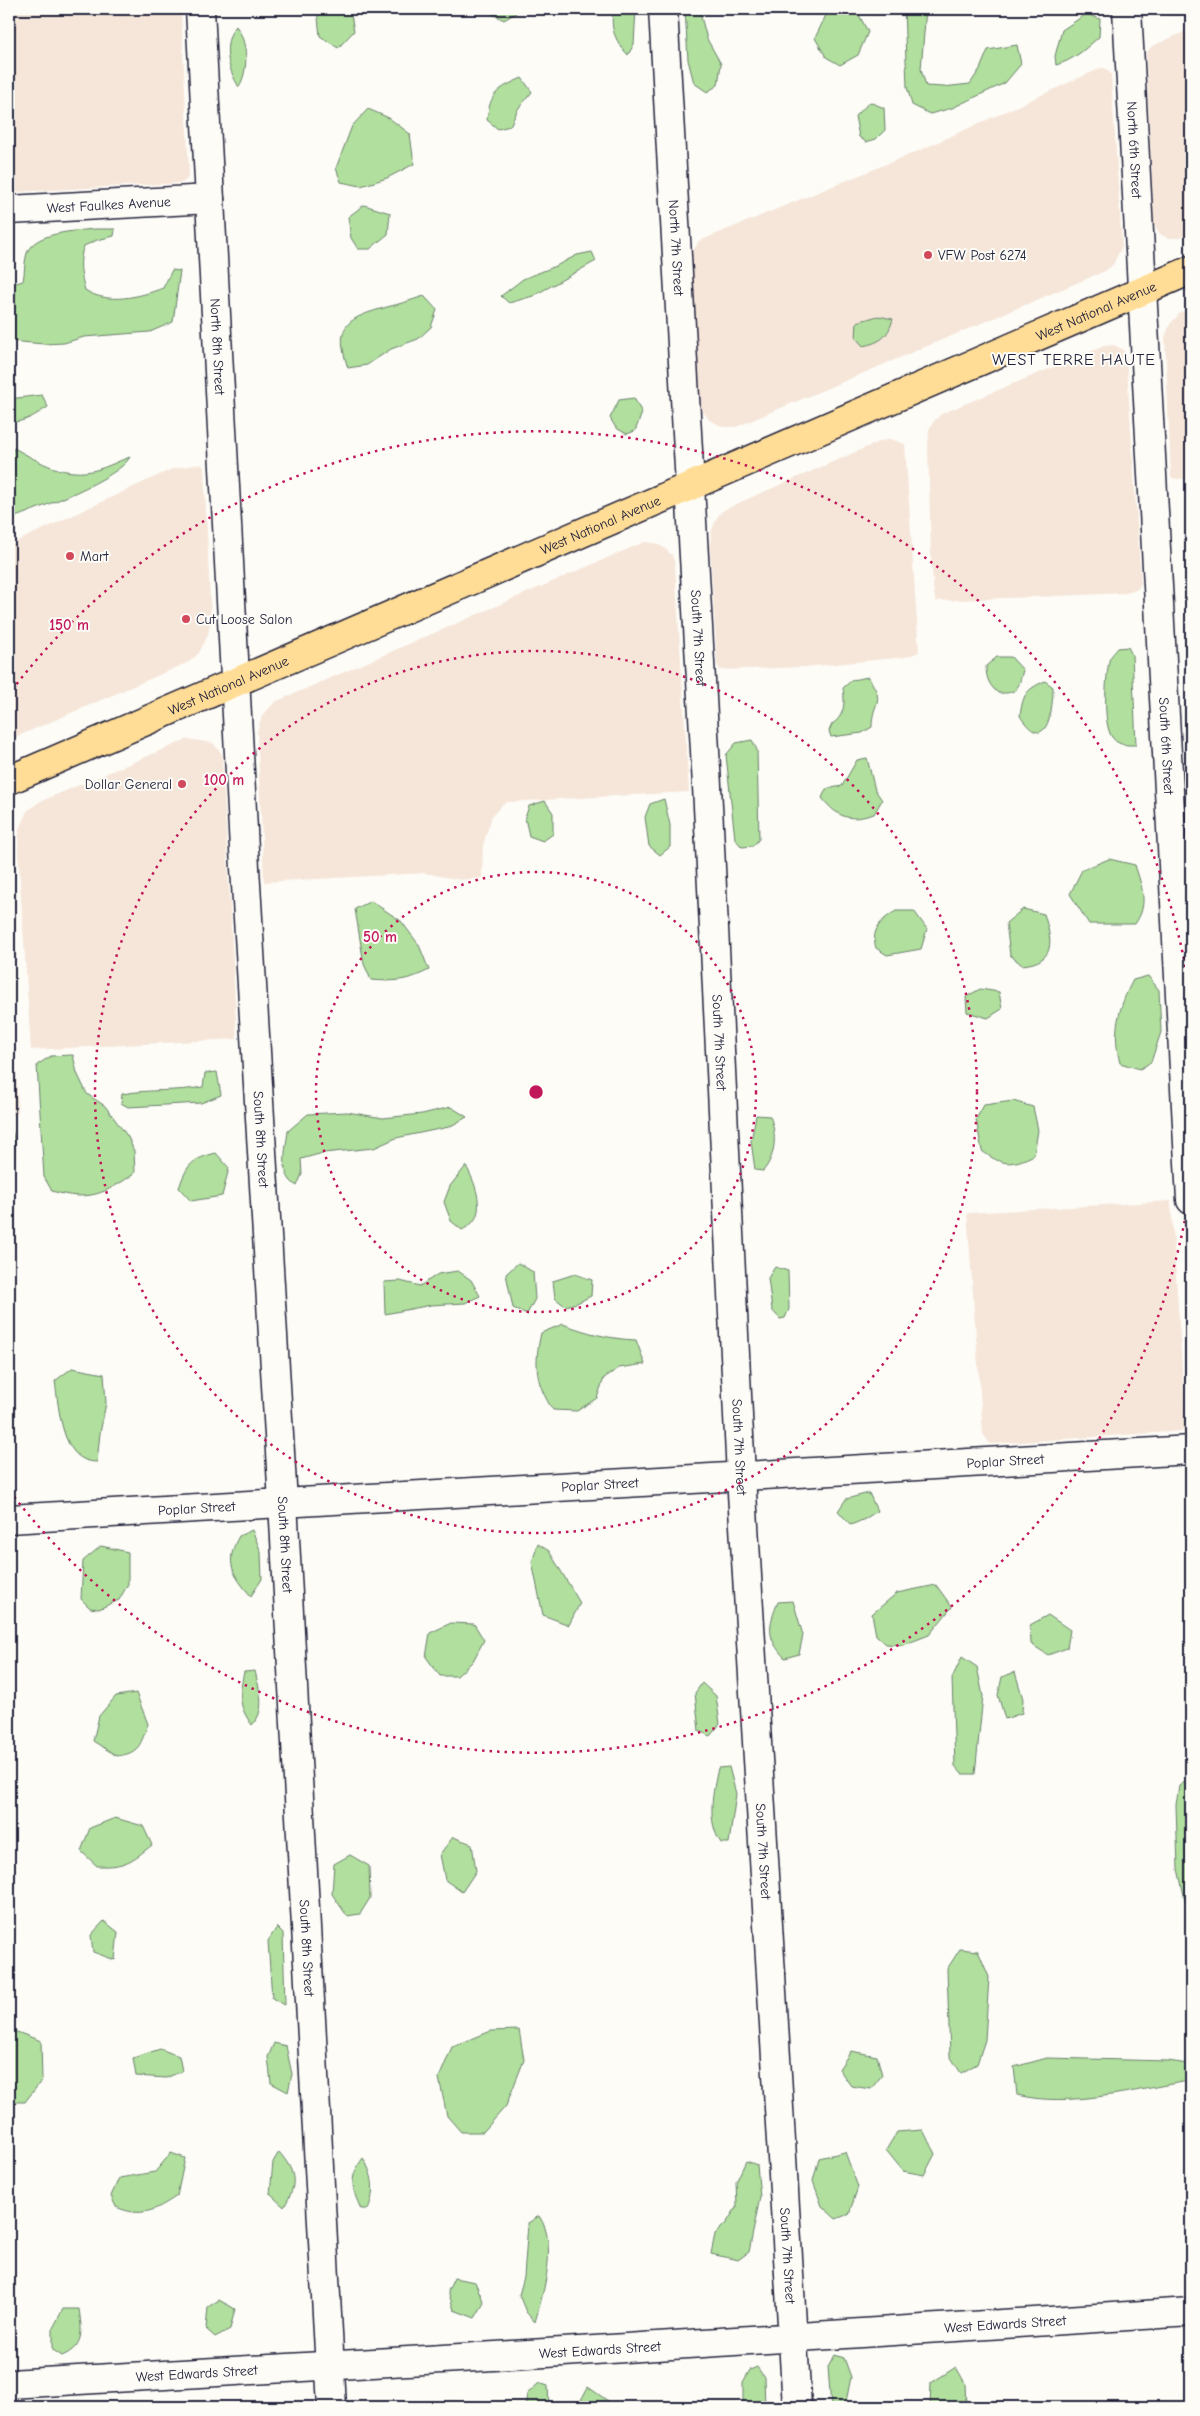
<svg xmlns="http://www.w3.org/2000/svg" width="1200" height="2416" font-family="'Comic Neue',sans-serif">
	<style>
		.built { fill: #f6e6da }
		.green { fill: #b1df9d; stroke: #6a806c }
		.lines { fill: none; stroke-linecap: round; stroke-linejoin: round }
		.minor-casing { stroke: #22223b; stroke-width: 31 }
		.major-casing { stroke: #22223b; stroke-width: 31 }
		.minor { stroke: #fdfcf7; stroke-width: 28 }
		.major { stroke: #ffdd96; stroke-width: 28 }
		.ring { fill: none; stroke: #c2185b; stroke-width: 2.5; stroke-dasharray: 2.5 5 }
		.poi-dot { fill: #d1495b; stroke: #fdfcf7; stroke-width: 2 }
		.labels { text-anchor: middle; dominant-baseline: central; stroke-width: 4; stroke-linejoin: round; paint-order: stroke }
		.street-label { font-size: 14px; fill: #22223b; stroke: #fdfcf7 }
		.poi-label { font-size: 14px; fill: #22223b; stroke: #fdfcf7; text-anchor: start }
		.quarter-label { font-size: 16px; letter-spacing: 1px; fill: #22223b; stroke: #fdfcf7 }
		.centre { fill: #c2185b; stroke: #fdfcf7; stroke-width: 2.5 }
		.ring-label { font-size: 15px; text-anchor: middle; font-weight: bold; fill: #c2185b; stroke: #fdfcf7; stroke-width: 4; stroke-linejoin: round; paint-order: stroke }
	</style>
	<rect width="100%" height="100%" fill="#fdfcf7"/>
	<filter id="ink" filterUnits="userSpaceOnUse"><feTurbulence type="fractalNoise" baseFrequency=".02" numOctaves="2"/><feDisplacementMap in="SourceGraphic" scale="10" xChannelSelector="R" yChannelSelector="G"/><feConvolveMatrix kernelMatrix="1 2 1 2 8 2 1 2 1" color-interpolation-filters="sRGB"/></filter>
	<g filter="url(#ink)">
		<path class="built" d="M 9,9 L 181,9 L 189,172 L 187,179 L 182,183 L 16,192 L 9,188 Z
			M 1191,29 L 1191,233 L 1179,238 L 1167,238 L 1160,234 L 1154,224 L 1146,56 L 1147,52 L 1152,46 Z
			M 1101,68 L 1105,68 L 1111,74 L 1122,246 L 1113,265 L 1105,271 L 736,427 L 724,427 L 709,420 L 700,406 L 692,253 L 699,241 L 916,152 Z
			M 1191,308 L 1191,478 L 1178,479 L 1172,478 L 1171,476 L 1165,337 L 1170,324 L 1181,312 Z
			M 1114,345 L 1122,349 L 1126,354 L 1141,583 L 1138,589 L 1127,593 L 936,601 L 934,595 L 931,559 L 928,447 L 929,429 L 934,421 L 941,414 L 1104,346 Z
			M 890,439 L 905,444 L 919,652 L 906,657 L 805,667 L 720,670 L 717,664 L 710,547 L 711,533 L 717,517 L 722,511 L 743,501 L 881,441 Z
			M 200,464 L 204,467 L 211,620 L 208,635 L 199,653 L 189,662 L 9,740 L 9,545 L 172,469 Z
			M 644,542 L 655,543 L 663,547 L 672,555 L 675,565 L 689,792 L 508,802 L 503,804 L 492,816 L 483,845 L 482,878 L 460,880 L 425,873 L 264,882 L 257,732 L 262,716 L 275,702 Z
			M 188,739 L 213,743 L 222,754 L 237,1039 L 31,1050 L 18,850 L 19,829 L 27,811 L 39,802 Z
			M 9,1005 L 14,1020 L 18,1114 L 9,1115 Z
			M 1171,1201 L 1186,1427 L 1184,1431 L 990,1444 L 983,1434 L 967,1213 Z"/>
		<path class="green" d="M 317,9 L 350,9 L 354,31 L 338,48 L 320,36 Z
			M 490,9 L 518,9 L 516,13 L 504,20 L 492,14 Z
			M 614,9 L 636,9 L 634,44 L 628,55 C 615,41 609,27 614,9 Z
			M 685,9 L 699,9 L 707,39 L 721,64 L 718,85 L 707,92 L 694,83 L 688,60 Z
			M 850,9 L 856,9 L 868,32 L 858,55 L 840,65 L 826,57 L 815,38 L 827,13 Z
			M 904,9 L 926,9 L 921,69 L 926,86 L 943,87 L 970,84 L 980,69 L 988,50 L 1017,45 L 1021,64 L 1005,83 L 952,108 L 930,114 L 912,105 L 907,87 Z
			M 1086,14 L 1100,19 L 1099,37 C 1085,49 1074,60 1056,65 L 1055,56 L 1062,30 Z
			M 236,26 C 248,42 249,69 239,87 C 228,70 221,43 236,26 Z
			M 522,78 L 532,92 L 518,109 L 510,126 L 498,129 L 487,120 C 490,93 497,89 522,78 Z
			M 870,102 L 884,108 L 885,130 L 876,139 L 866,142 L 859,137 L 855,116 Z
			M 368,109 L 389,118 L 410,134 L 414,164 L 387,178 L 361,186 L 341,182 L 336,168 L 352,126 Z
			M 364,205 L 390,213 L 388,234 L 370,249 L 358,249 L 351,238 L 348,217 Z
			M 95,229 L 115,229 L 114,236 L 97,240 L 84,246 C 78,261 81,276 85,290 C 107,305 140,297 163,288 L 172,270 L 180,271 L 173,322 L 150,332 L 84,337 L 64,343 L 44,344 L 9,341 L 9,285 L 23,281 C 25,272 24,262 27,253 C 34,232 76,231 95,229 Z
			M 592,252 L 596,261 L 533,296 L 509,303 L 501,296 L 523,279 L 556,266 L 577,255 Z
			M 424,296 L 437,310 L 431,327 L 418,339 L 391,349 L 367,365 L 348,368 C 333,324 348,318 387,307 C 400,304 412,300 424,296 Z
			M 878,316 L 893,319 C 888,337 881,342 863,346 L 856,338 L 857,322 Z
			M 42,395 L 48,407 C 38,413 21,426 9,420 L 9,399 Z
			M 634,398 L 642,413 L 635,431 L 627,434 L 616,428 L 610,418 L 619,400 Z
			M 14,448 C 41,463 65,478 96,470 C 108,467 118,461 130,457 C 118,479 39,508 13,518 C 6,498 4,467 14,448 Z
			M 1128,647 L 1132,655 L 1136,745 C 1127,745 1118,746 1112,737 C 1102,723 1106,677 1109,661 C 1110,656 1115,652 1118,648 Z
			M 997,657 L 1011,657 L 1023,670 C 1018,689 1018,694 998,693 C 989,685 986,678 986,666 Z
			M 868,677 C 887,704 872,700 872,727 L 862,733 L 831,737 L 829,731 L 832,724 C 845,716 845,702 843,688 L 852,680 Z
			M 1045,681 L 1053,687 C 1053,709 1047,757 1020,716 C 1023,695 1025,690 1045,681 Z
			M 752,740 L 757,750 L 759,839 L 753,846 L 742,847 L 735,839 L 726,755 L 736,743 Z
			M 867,758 L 875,790 L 882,800 L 874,814 C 850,822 838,818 822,798 L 826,789 L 842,786 L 857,760 Z
			M 664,799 L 670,825 L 670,847 L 660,855 L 649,846 L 645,817 L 650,804 Z
			M 545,801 L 553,813 L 553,834 L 543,841 L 529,836 L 525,818 L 529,806 Z
			M 1109,859 L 1135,865 C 1142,887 1149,904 1135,924 L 1089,924 L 1070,894 L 1082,870 Z
			M 371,901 L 401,921 L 419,945 L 429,970 C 408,981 394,982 371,980 L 364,964 L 355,909 Z
			M 1023,909 L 1044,914 C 1052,940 1057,962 1022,965 L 1010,955 L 1006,923 Z
			M 896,911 L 914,911 L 927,929 L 921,949 L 887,955 L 876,948 C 870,930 882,919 896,911 Z
			M 1148,976 L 1159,990 L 1161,1032 L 1151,1062 L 1140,1069 L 1120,1063 C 1112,1033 1118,1008 1133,980 Z
			M 980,989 L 999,992 L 1002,1009 L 988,1018 L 967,1012 L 966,997 Z
			M 73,1055 L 77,1073 L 87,1094 L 105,1106 L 128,1137 L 134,1151 L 135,1173 C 105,1194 88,1202 52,1191 L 44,1177 L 37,1065 L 51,1056 Z
			M 217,1072 L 221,1095 L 201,1103 L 128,1107 L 121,1103 L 122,1094 C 149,1089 176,1092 203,1087 L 205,1073 Z
			M 1013,1101 L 1033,1107 L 1038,1130 L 1034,1155 C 1012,1166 1002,1166 982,1151 L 976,1119 L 984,1105 Z
			M 451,1107 L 467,1117 L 449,1127 L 396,1138 L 374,1148 L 323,1153 L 301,1159 L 302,1174 L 297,1186 C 278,1175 286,1149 288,1131 L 308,1114 L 347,1112 L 383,1118 L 422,1114 Z
			M 756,1115 L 770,1116 C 777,1134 776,1156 763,1171 L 755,1170 L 751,1141 Z
			M 9,1125 C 19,1140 14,1167 9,1183 Z
			M 216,1153 L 229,1168 L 222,1196 L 191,1201 L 179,1188 C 187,1164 192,1159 216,1153 Z
			M 466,1166 C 474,1180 486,1209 472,1223 C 470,1226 465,1228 462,1230 L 451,1221 L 444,1202 L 450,1186 Z
			M 518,1263 L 533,1272 L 535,1299 L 527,1314 L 513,1308 L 506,1274 Z
			M 775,1267 L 788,1271 L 789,1309 L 785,1318 L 780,1319 L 772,1310 L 768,1278 Z
			M 458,1271 L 471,1280 L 480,1296 L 465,1303 L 431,1305 L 385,1314 L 384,1282 L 400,1281 L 420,1286 L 438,1274 Z
			M 575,1274 L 592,1280 L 591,1296 L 577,1303 L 565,1306 L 555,1298 L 553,1281 Z
			M 563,1324 C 587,1333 610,1339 636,1340 L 645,1364 L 619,1368 L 604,1378 L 597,1398 L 577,1411 L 553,1410 C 535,1383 534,1364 541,1333 Z
			M 72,1368 L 104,1374 L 106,1403 L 100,1433 L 97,1462 C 61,1463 59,1408 55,1381 Z
			M 869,1493 L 877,1511 L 865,1519 L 851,1525 L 838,1511 L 846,1499 Z
			M 252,1530 L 261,1552 L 262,1579 L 251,1596 C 233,1575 224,1563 239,1536 Z
			M 538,1544 L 549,1551 L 580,1603 L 569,1625 L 543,1615 L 532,1562 Z
			M 101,1546 L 128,1552 L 128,1584 L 119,1600 L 99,1609 L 90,1608 L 81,1599 L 83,1561 Z
			M 936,1585 L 952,1607 L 929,1635 L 903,1645 L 886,1644 L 876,1635 L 872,1614 L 897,1593 Z
			M 793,1601 L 803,1635 L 799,1654 L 785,1658 C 766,1638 768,1626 778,1602 Z
			M 1048,1615 L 1070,1630 L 1067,1648 L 1048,1655 L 1031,1644 L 1030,1625 Z
			M 451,1623 L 474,1624 L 484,1640 L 473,1661 L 457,1676 L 440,1676 L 426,1657 L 430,1633 Z
			M 962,1657 L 977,1667 L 983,1696 L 975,1774 L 962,1774 L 955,1766 L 952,1678 Z
			M 255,1671 C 259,1689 267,1710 252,1725 C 238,1706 239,1695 244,1672 Z
			M 1015,1672 L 1023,1699 L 1022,1713 L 1005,1719 L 998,1695 L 1002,1677 Z
			M 702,1683 L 716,1696 L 720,1724 L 710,1736 L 699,1731 L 695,1693 Z
			M 136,1693 L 148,1724 C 140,1745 140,1753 117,1756 L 93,1741 L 99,1716 L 116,1696 Z
			M 729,1767 L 736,1794 L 729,1843 L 721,1843 C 706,1821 713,1792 718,1768 Z
			M 1186,1781 L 1191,1787 L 1191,1909 L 1188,1913 L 1178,1869 L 1176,1805 L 1179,1786 Z
			M 115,1818 L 143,1826 L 152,1845 C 131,1862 124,1867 97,1866 L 81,1851 L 90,1828 Z
			M 453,1837 L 472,1844 L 476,1871 L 462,1892 L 445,1880 L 440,1854 Z
			M 350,1855 L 369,1866 L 370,1898 L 360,1914 L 347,1916 L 332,1894 L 334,1864 Z
			M 104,1921 L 118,1932 L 115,1960 L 93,1952 L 91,1935 Z
			M 277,1927 L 283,1933 L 285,2005 L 272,1998 L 268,1941 Z
			M 960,1949 L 978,1951 L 989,1977 L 985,2040 L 977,2064 L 961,2073 L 950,2056 L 947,1969 Z
			M 9,2029 L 41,2041 L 42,2080 L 25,2102 L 9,2102 Z
			M 519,2030 L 524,2060 L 506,2106 L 483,2132 L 461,2132 L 447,2116 L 439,2078 L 452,2047 L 491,2031 Z
			M 274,2043 L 286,2046 L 292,2074 L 288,2092 L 271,2083 L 268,2057 Z
			M 160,2049 L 179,2056 L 182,2071 L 166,2078 L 136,2076 L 133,2058 Z
			M 851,2051 L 877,2056 L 882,2075 L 871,2089 L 851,2086 L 839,2069 Z
			M 1047,2058 L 1168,2061 L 1188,2064 L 1188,2081 C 1135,2090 1069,2108 1017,2095 L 1014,2067 Z
			M 923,2130 L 935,2154 L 924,2175 L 903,2171 L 886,2150 L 897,2132 Z
			M 279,2152 C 296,2172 298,2184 284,2207 L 270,2194 L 273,2162 Z
			M 845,2152 L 858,2187 L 849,2214 L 836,2219 L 822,2206 L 813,2181 L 819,2158 Z
			M 171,2153 L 185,2158 L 177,2196 C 154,2211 142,2218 116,2207 L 111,2196 L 119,2178 L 155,2172 Z
			M 363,2158 C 373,2174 376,2191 368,2209 L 361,2209 C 351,2188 349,2177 363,2158 Z
			M 746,2161 L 757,2165 L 760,2197 L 749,2252 L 738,2260 L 711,2254 L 715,2234 L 727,2222 L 737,2206 L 736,2182 Z
			M 539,2216 C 558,2243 544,2291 535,2322 L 526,2312 L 519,2295 L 524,2277 L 528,2223 Z
			M 454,2278 L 475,2282 L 484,2303 L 475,2318 L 454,2310 L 448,2291 Z
			M 219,2300 L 235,2309 L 230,2329 L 215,2337 L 206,2329 L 208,2307 Z
			M 63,2309 L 79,2309 C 82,2331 85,2346 62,2356 L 53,2350 L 53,2328 Z
			M 835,2355 L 844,2358 L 851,2377 L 845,2407 L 831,2407 L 828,2367 Z
			M 757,2367 L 764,2377 L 765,2407 L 743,2407 L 743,2382 L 750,2370 Z
			M 956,2367 L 965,2383 L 966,2407 L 930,2407 L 931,2383 Z
			M 539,2383 L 548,2386 L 549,2407 L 525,2407 L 527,2394 Z
			M 588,2387 L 608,2401 L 610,2407 L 582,2407 L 581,2400 Z"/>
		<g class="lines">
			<defs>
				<g id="minor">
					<path id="s1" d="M 200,9 L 245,868 L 283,1502 L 332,2407"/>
					<path id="s2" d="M 663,9 L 707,786 L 741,1476 L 797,2407"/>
					<path id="s3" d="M 1127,9 L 1191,1200"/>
					<path id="s4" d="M 9,210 L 210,199"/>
					<path id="s5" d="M 9,1519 L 1191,1450"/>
					<path id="s6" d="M 9,2384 L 563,2352 L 1191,2312"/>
				</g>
				<g id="major">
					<path id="s7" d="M 9,780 L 1191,270"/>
				</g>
			</defs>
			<use href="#minor" class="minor-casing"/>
			<use href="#major" class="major-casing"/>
			<use href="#minor" class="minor"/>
			<use href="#major" class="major"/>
		</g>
	</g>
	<g class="ring">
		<circle cx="536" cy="1092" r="220"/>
		<circle cx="536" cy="1092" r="441"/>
		<path d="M1191 1184A661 661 0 0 1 12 1494M12 690A661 661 0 0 1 1191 1000"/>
	</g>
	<g class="poi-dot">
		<circle cx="928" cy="255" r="5"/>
		<circle cx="70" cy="556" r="5"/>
		<circle cx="186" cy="619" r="5"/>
		<circle cx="182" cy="784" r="5"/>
	</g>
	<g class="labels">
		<g class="street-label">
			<text stroke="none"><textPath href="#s3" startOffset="141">North 6th Street</textPath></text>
			<text stroke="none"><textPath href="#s4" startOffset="100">West Faulkes Avenue</textPath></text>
			<text stroke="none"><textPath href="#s2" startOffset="239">North 7th Street</textPath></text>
			<text stroke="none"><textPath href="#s7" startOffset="1184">West National Avenue</textPath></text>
			<text stroke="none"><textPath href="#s1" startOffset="338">North 8th Street</textPath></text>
			<text stroke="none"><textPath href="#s7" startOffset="644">West National Avenue</textPath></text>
			<text stroke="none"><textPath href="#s2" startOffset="630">South 7th Street</textPath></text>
			<text stroke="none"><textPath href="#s7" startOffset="239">West National Avenue</textPath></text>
			<text stroke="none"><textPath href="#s3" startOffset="738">South 6th Street</textPath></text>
			<text stroke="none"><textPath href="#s2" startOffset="1035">South 7th Street</textPath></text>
			<text stroke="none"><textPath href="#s1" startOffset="1132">South 8th Street</textPath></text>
			<text stroke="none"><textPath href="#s2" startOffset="1440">South 7th Street</textPath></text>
			<text stroke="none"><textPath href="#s5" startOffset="998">Poplar Street</textPath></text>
			<text stroke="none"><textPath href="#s5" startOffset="592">Poplar Street</textPath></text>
			<text stroke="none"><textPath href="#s5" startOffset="188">Poplar Street</textPath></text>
			<text stroke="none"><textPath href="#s1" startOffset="1538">South 8th Street</textPath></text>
			<text stroke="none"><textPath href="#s2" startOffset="1845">South 7th Street</textPath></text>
			<text stroke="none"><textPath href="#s1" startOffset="1942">South 8th Street</textPath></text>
			<text stroke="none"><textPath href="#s2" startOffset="2250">South 7th Street</textPath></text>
			<text stroke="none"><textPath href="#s6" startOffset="998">West Edwards Street</textPath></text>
			<text stroke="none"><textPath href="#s6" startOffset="592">West Edwards Street</textPath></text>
			<text stroke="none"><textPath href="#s6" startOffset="188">West Edwards Street</textPath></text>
		</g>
		<g class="poi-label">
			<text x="938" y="255">VFW Post 6274</text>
			<text x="80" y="556">Mart</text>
			<text x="196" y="619">Cut Loose Salon</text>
			<text x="172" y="784" text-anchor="end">Dollar General</text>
		</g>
		<g class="quarter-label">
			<text x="1074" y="360">WEST TERRE HAUTE</text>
		</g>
	</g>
	<circle cx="536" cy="1092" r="8" class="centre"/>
	<g class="ring-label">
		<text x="69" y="630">150 m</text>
		<text x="224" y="785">100 m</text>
		<text x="380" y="942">50 m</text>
	</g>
	<rect width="1200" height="2416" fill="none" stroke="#fdfcf7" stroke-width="30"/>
	<rect x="15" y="15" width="1170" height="2386" fill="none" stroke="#22223b" stroke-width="2" filter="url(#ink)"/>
</svg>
